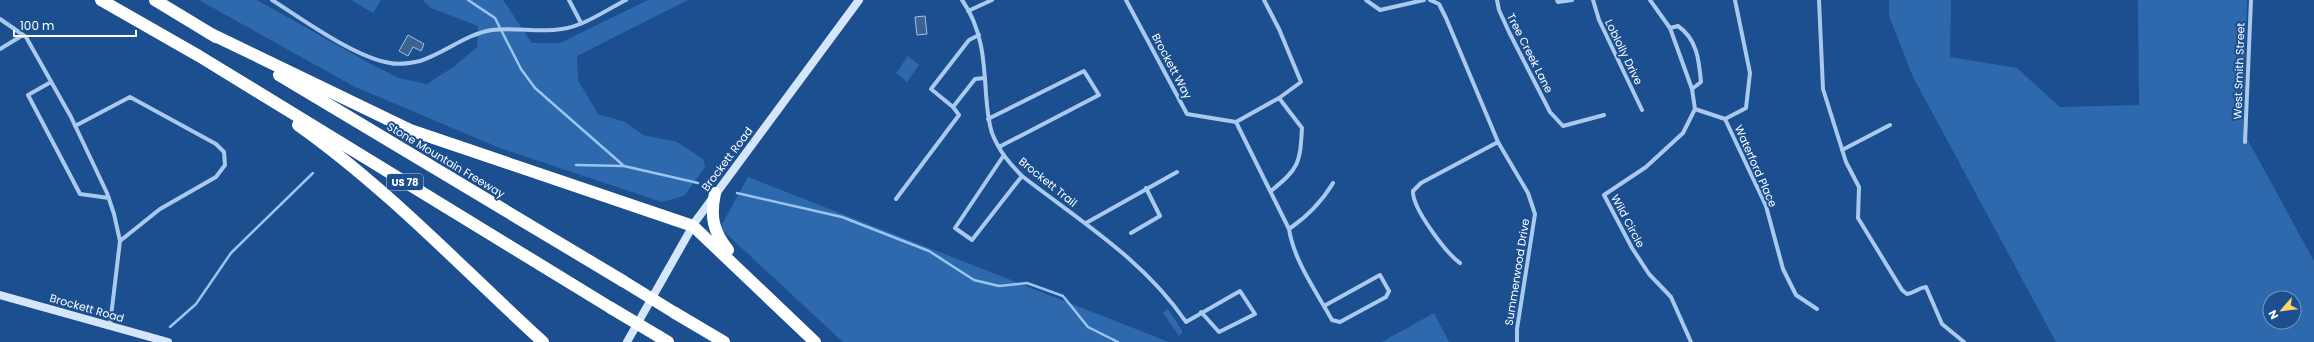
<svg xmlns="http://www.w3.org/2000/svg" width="2314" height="342" font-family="Poppins,sans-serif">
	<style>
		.green { fill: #2e69ad; fill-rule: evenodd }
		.water { fill: #3c6290; stroke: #9cc4f0 }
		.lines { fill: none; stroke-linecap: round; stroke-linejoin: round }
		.stream { stroke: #9cc4f0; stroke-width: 2.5 }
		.street { stroke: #a9c9ee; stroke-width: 4 }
		.secondary { stroke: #d6e6fa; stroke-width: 8 }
		.highway { stroke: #fff; stroke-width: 12 }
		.highway-bridge { stroke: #fff; stroke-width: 12 }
		.labels { text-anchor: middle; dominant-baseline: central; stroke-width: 4; stroke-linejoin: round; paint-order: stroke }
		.shield { fill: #1b4f8f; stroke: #bbcadd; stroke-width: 1 }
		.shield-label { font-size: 10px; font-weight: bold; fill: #fff }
		.street-label { font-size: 11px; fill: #fff; stroke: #1b4f8f }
	</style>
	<rect width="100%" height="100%" fill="#1b4f8f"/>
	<path class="green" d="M 199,0 L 257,0 L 367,62 L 399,78 L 427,84 L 455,66 L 477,47 L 478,26 L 431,8 L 423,0 L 503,0 L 532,43 L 560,43 L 648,0 L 688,0 L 577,56 L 578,80 L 598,114 L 625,122 L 643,135 L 677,142 L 703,159 L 705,167 L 684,196 L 662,202 L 500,148 L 355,87 Z
		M 351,0 L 381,0 L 373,13 Z
		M 1889,0 L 1951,0 L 1950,57 L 2017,68 L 2060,107 L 2139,105 L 2138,0 L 2247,0 L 2243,131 L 2314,261 L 2314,342 L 2056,342 L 1913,77 L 1889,16 ZM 2270,298 L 2294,298 L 2294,322 L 2270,322 Z
		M 908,56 L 919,65 L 907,82 L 896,73 Z
		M 748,177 L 1169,342 L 843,342 L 720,228 Z
		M 1168,309 L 1183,332 L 1179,336 L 1163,313 Z
		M 1434,313 L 1449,342 L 1382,342 Z"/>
	<path class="water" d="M 925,16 L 927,34 L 917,35 L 915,17 Z
		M 408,35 L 424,44 L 421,51 L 413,47 L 408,56 L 399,51 Z"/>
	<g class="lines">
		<path class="stream" d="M 468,0 L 495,18 L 521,69 L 535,88 L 624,166 L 698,183
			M 576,165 L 623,166
			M 737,193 L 842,217 L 929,251 L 974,280 L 999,286 L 1027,283 L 1063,296 L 1088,327 L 1118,342
			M 170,327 L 196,304 L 231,253 L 313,173"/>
		<path class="street" d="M 272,0 C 304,20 354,57 390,63 C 399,65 411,63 420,61 C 445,53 466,34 492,30 C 516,27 539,33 562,29 C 584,26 606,10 626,0
			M 569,0 L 581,23
			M 962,0 C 982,28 984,60 986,94 C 987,107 988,121 992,133 C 999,151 1009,163 1022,176 C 1080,221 1144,260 1186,322 L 1240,291 L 1255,314 L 1219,332 L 1201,312
			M 1126,0 L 1187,114 L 1236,122 L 1289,229 C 1294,261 1316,291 1332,320 L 1340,322 L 1386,297 L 1389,291 L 1380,275 L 1324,306
			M 1264,0 L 1279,29 L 1301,82 L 1279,98 L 1302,128 C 1300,164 1299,168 1271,191
			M 1366,0 L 1380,10 L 1424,0
			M 1430,0 L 1439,4 L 1446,18 L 1498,142 L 1528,193 L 1535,214 L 1517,329 L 1517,342
			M 1497,0 L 1499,10 L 1509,32 L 1550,112 L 1563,126 L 1604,115
			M 1557,0 L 1558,2 L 1572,0
			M 1593,0 L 1599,20 L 1642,110
			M 1650,0 L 1670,28 L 1692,89 L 1695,109
			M 1819,0 L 1823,89 L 1846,162 L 1859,187 L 1858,218 L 1902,290 L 1907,294 C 1914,293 1918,288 1926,287 L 1942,324 L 1964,342
			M 968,11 L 992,0
			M 0,19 L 26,37 L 71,117 L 107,193 L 114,214 L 120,241
			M 1670,28 L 1678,26 C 1697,39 1699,60 1701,82 L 1692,89
			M 979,35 L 969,40 L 931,89 L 953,107 L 975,79 L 985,78
			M 0,49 L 23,35
			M 51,82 L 28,95 L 80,194 L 109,198
			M 1695,109 L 1725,119
			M 988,119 L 1084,71 L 1099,95 L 999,147
			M 1725,119 L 1766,206 L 1783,269 L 1796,295 L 1817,309
			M 1725,119 L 1746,108 L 1750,73 L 1735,0
			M 1236,122 L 1279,98
			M 75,126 L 130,97 L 216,144 L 224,152 L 225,165 L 216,177 L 160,209 L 120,241 L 110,325
			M 2245,142 L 2251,0
			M 1842,150 L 1890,125
			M 1004,155 L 955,228 L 972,240 L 1022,176
			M 896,199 L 959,115 L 953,107
			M 1086,223 L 1177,172
			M 1289,229 C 1308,216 1321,203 1333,183
			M 1131,233 L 1160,216 L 1146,188
			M 1460,263 C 1446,253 1412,208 1413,191 L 1421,183 L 1498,142
			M 1691,342 L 1671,297 L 1649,274 L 1632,248 L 1604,195 L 1646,167 L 1683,133 L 1695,109"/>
		<path class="secondary" d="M 0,295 L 168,342
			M 627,342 L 695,222 L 859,0"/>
		<path class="highway" d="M 101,0 L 199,56 L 611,308
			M 155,0 L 216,37
			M 209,33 L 410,130 L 693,226 L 815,342
			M 279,75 L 623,281
			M 298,125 C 387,188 463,269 543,342
			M 715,193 C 710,217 713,231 728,250
			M 675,313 L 724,342
			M 658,336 L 668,342"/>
		<path class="highway-bridge" d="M 623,281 L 675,313
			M 611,308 L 658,336"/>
	</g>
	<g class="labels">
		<rect class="shield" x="387" y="174" width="36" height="16" rx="3"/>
		<g class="shield-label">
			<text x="405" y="182">US 78</text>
		</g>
		<g class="street-label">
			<text transform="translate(1624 52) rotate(64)">Loblolly Drive</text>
			<text transform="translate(1530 53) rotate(63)">Tree Creek Lane</text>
			<text transform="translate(1172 66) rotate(62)">Brockett Way</text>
			<text transform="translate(2239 71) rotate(-88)">West Smith Street</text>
			<text transform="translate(727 159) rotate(-53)">Brockett Road</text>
			<text transform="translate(446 160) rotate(31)">Stone Mountain Freeway</text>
			<text transform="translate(1756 166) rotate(66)">Waterford Place</text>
			<text transform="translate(1048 182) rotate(39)">Brockett Trail</text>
			<text transform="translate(1628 221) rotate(62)">Wild Circle</text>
			<text transform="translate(1517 272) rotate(-81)">Summerwood Drive</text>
			<text transform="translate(87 308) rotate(16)">Brockett Road</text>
		</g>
	</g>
	<g transform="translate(2282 310) rotate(242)"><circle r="19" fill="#1b4f8f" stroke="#7695bc"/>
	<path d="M0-3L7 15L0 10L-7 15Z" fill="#ffd166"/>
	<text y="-6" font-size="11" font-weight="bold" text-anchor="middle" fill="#ffffff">N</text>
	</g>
	<path d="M14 30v6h122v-6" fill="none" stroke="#ffffff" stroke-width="2"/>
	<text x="20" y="30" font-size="12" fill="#ffffff" stroke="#1b4f8f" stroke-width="3" paint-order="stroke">100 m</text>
</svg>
